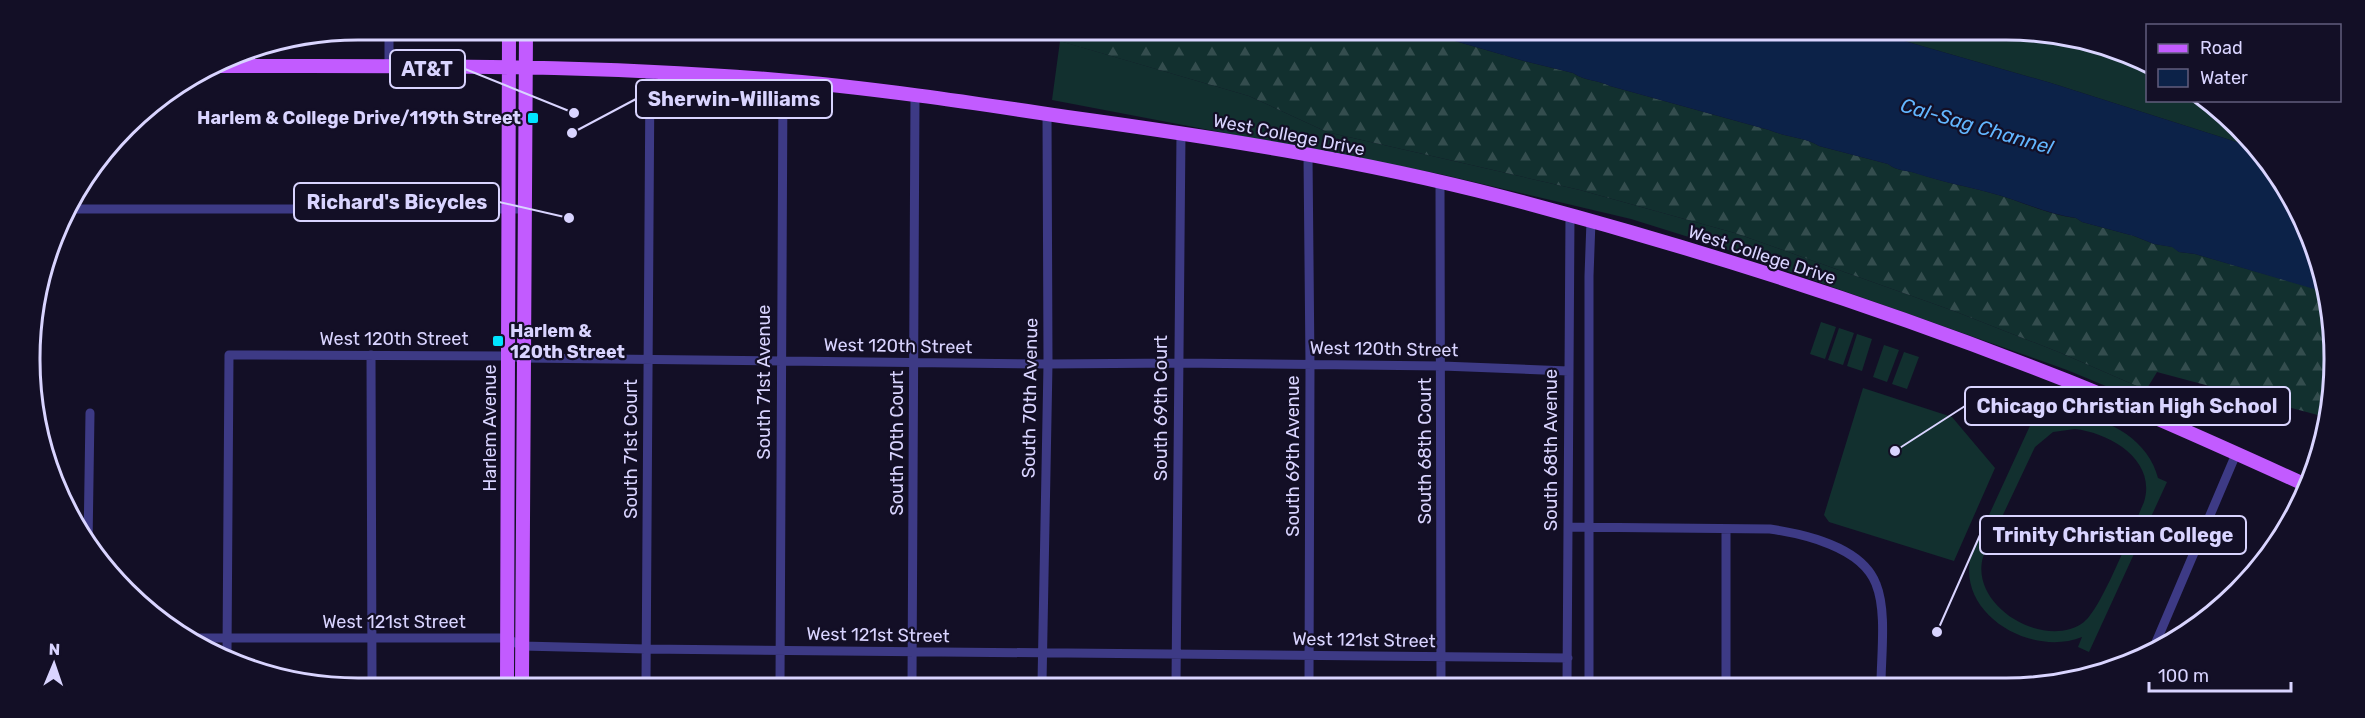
<svg xmlns="http://www.w3.org/2000/svg" width="2365" height="718" font-family="Rubik,sans-serif">
	<style>
		.grass { fill: #12302f; fill-rule: evenodd }
		.forest { fill: url(#forest-firs) }
		.water { fill: #0c2248 }
		.lines { fill: none; stroke-linecap: round; stroke-linejoin: round }
		.minor { stroke: #3d3a85; stroke-width: 9 }
		.primary { stroke: #c25bff; stroke-width: 14 }
		.poi-dot { fill: #00e5ff; stroke: #130f26; stroke-width: 2 }
		.labels { text-anchor: middle; dominant-baseline: central; stroke-width: 4.5; stroke-linejoin: round; paint-order: stroke }
		.poi-label { font-size: 18px; font-weight: bold; fill: #d9d4ff; stroke: #130f26; text-anchor: end }
		.street-label { font-size: 18px; fill: #d9d4ff; stroke: #130f26 }
		.water-label { font-size: 20px; font-style: italic; fill: #62b6ff; stroke: #130f26 }
		.rim { fill: none; stroke: #d9d4ff; stroke-width: 3 }
		.leader { fill: none; stroke: #d9d4ff; stroke-width: 2 }
		.callout-dot { fill: #d9d4ff; stroke: #130f26; stroke-width: 2 }
		.callout { fill: #130f26; stroke: #d9d4ff; stroke-width: 2 }
		.callout-label { font-size: 20px; text-anchor: middle; font-weight: bold; fill: #d9d4ff }
	</style>
	<defs>
		<pattern id="forest-firs" width="22" height="20" patternUnits="userSpaceOnUse" patternTransform="scale(1.5)"><rect width="22" height="20" fill="#12302f"/><path d="M5 1l3.5 6h-7zM16 11l3.5 6h-7z" fill="#344d4e"/></pattern>
	</defs>
	<rect width="100%" height="100%" fill="#130f26"/>
	<path class="grass" d="M 1887,36 L 2071,36 L 2147,68 L 2148,100 L 2204,101 L 2249,146 L 2051,83 Z
		M 1060,41 L 1249,96 L 1327,132 L 1580,190 L 1735,233 L 1954,311 L 2061,353 L 2146,390 L 2142,401 L 2067,370 L 1711,244 L 1631,219 L 1440,174 L 1052,100 Z
		M 1821,322 L 1836,327 L 1825,359 L 1810,354 Z
		M 1839,328 L 1854,333 L 1843,365 L 1828,360 Z
		M 1857,334 L 1872,339 L 1862,371 L 1847,366 Z
		M 1884,345 L 1899,350 L 1887,382 L 1873,377 Z
		M 1904,352 L 1919,357 L 1907,389 L 1892,384 Z
		M 1863,388 L 1952,417 L 1995,468 L 1954,561 L 1829,522 L 1824,515 Z
		M 2040,404 L 2051,409 L 2046,422 C 2089,405 2147,433 2158,478 L 2167,482 L 2089,652 L 2078,647 L 2082,637 C 2030,658 1953,612 1972,552 ZM 2075,429 C 2110,433 2157,460 2144,502 C 2133,527 2102,608 2084,622 C 2046,651 1969,607 1983,557 L 2035,447 L 2053,432 Z"/>
	<path class="forest" d="M 1032,33 L 1431,34 L 1524,61 L 1573,73 C 1584,81 1598,80 1610,86 L 1769,130 C 1785,137 1805,137 1819,146 L 1888,164 C 1896,171 1908,170 1919,174 C 1942,182 1966,186 1991,193 C 2019,200 2047,215 2076,218 L 2082,222 L 2134,236 L 2154,244 L 2173,247 L 2179,252 L 2195,254 L 2313,288 L 2329,295 L 2329,418 L 2157,372 L 2146,390 L 2061,353 L 1954,311 L 1735,233 L 1580,190 L 1327,132 L 1249,96 Z"/>
	<path class="water" d="M 1431,34 L 1887,36 L 2051,83 L 2249,146 L 2280,177 L 2328,293 L 2195,254 L 2179,252 L 2172,247 L 2154,244 L 2134,236 L 2082,222 L 2076,218 C 2047,214 2019,200 1991,193 C 1966,186 1942,182 1918,174 C 1908,170 1896,171 1888,164 L 1819,146 C 1805,137 1785,137 1769,130 L 1610,86 C 1598,80 1584,81 1573,73 L 1524,61 Z"/>
	<g class="lines">
		<path class="minor" d="M 389,30 L 389,67
			M 1308,156 L 1310,365 L 1309,684
			M 1440,183 L 1441,684
			M 67,209 L 525,209
			M 371,355 L 372,682
			M 1568,527 L 1770,529 C 1804,534 1862,547 1876,584 C 1887,611 1881,655 1881,685
			M 1726,529 L 1726,685
			M 88,545 L 90,413
			M 190,638 L 506,638 L 522,646 L 646,649 L 1568,658
			M 227,654 L 229,355 L 508,356 L 523,358 L 1048,364 L 1178,363 L 1442,366 L 1568,371
			M 2151,654 L 2236,454
			M 646,682 L 650,71
			M 780,683 L 783,81
			M 912,683 L 915,96
			M 1042,683 L 1048,364 L 1047,114
			M 1176,683 L 1181,133
			M 1567,684 L 1570,215
			M 1589,684 L 1589,276 L 1591,221"/>
		<path class="primary" d="M 216,66 C 400,66 584,64 767,79 C 867,87 968,102 1067,117 C 1213,137 1360,160 1503,197 C 1694,247 1884,308 2068,381 C 2148,413 2227,449 2306,485
			M 507,682 L 509,31
			M 522,682 L 526,31"/>
	</g>
	<g class="poi-dot">
		<rect x="527" y="112" width="12" height="12" rx="3"/>
		<rect x="492" y="335" width="12" height="12" rx="3"/>
	</g>
	<g class="labels">
		<g class="poi-label">
			<text x="521" y="118">Harlem &amp; College Drive/119th Street</text>
			<text x="510" y="331" text-anchor="start">Harlem &amp;<tspan x="510" dy="21">120th Street</tspan></text>
		</g>
		<g class="street-label">
			<text transform="translate(1289 135) rotate(11)">West College Drive</text>
			<text transform="translate(1762 255) rotate(18)">West College Drive</text>
			<text x="394" y="339">West 120th Street</text>
			<text transform="translate(898 346) rotate(1)">West 120th Street</text>
			<text transform="translate(1384 349) rotate(1)">West 120th Street</text>
			<text transform="translate(764 382) rotate(-90)">South 71st Avenue</text>
			<text transform="translate(1030 398) rotate(-89)">South 70th Avenue</text>
			<text transform="translate(1161 408) rotate(-90)">South 69th Court</text>
			<text transform="translate(490 428) rotate(-90)">Harlem Avenue</text>
			<text transform="translate(897 443) rotate(-90)">South 70th Court</text>
			<text transform="translate(631 449) rotate(-90)">South 71st Court</text>
			<text transform="translate(1551 450) rotate(-90)">South 68th Avenue</text>
			<text transform="translate(1425 451) rotate(-90)">South 68th Court</text>
			<text transform="translate(1293 456) rotate(-90)">South 69th Avenue</text>
			<text x="394" y="622">West 121st Street</text>
			<text transform="translate(878 635) rotate(1)">West 121st Street</text>
			<text transform="translate(1364 640) rotate(1)">West 121st Street</text>
		</g>
		<g class="water-label">
			<text transform="translate(1977 126) rotate(16)">Cal-Sag Channel</text>
		</g>
	</g>
	<path d="M0 0H2365V718H0ZM358 40H2006A318 318 0 0 1 2324 358V360A318 318 0 0 1 2006 678H358A318 318 0 0 1 40 360V358A318 318 0 0 1 358 40Z" fill="#130f26" fill-rule="evenodd"/>
	<path class="rim" d="M358 40H2006A318 318 0 0 1 2324 358V360A318 318 0 0 1 2006 678H358A318 318 0 0 1 40 360V358A318 318 0 0 1 358 40Z"/>
	<path class="leader" d="M574 113L465 69M572 133L636 99M569 218L499 202M1895 451L1965 406M1937 632L1980 535"/>
	<g class="callout-dot">
		<circle cx="574" cy="113" r="6"/>
		<circle cx="572" cy="133" r="6"/>
		<circle cx="569" cy="218" r="6"/>
		<circle cx="1895" cy="451" r="6"/>
		<circle cx="1937" cy="632" r="6"/>
	</g>
	<g class="callout">
		<rect x="390" y="50" width="75" height="38" rx="6"/>
		<rect x="636" y="80" width="196" height="38" rx="6"/>
		<rect x="294" y="183" width="205" height="38" rx="6"/>
		<rect x="1965" y="387" width="325" height="38" rx="6"/>
		<rect x="1980" y="516" width="266" height="38" rx="6"/>
	</g>
	<g class="callout-label">
		<text x="427" y="76">AT&amp;T</text>
		<text x="734" y="106">Sherwin-Williams</text>
		<text x="397" y="209">Richard's Bicycles</text>
		<text x="2127" y="413">Chicago Christian High School</text>
		<text x="2113" y="542">Trinity Christian College</text>
	</g>
	<rect x="2146" y="24" width="195" height="78" fill="#130f26" stroke="#625e7d" stroke-width="1.5"/>
	<rect x="2158" y="44" width="30" height="9" fill="#c25bff" stroke="#625e7d" stroke-width="1.5"/>
	<text x="2200" y="54" font-size="18" fill="#d9d4ff">Road</text>
	<rect x="2158" y="69" width="30" height="18" fill="#0c2248" stroke="#625e7d" stroke-width="1.5"/>
	<text x="2200" y="84" font-size="18" fill="#d9d4ff">Water</text>
	<g transform="translate(54 664) rotate(2)" stroke="#130f26" stroke-width="4.5" paint-order="stroke">
	<path d="M0-4.5L10 22L0 15L-10 22Z" fill="#d9d4ff"/>
	<text y="-9" font-size="16" font-weight="bold" text-anchor="middle" fill="#d9d4ff">N</text>
	</g>
	<path d="M2149 682v9h142v-9" fill="none" stroke="#d9d4ff" stroke-width="3"/>
	<text x="2158" y="682" font-size="18" fill="#d9d4ff" stroke="#130f26" stroke-width="4.5" paint-order="stroke">100 m</text>
</svg>
